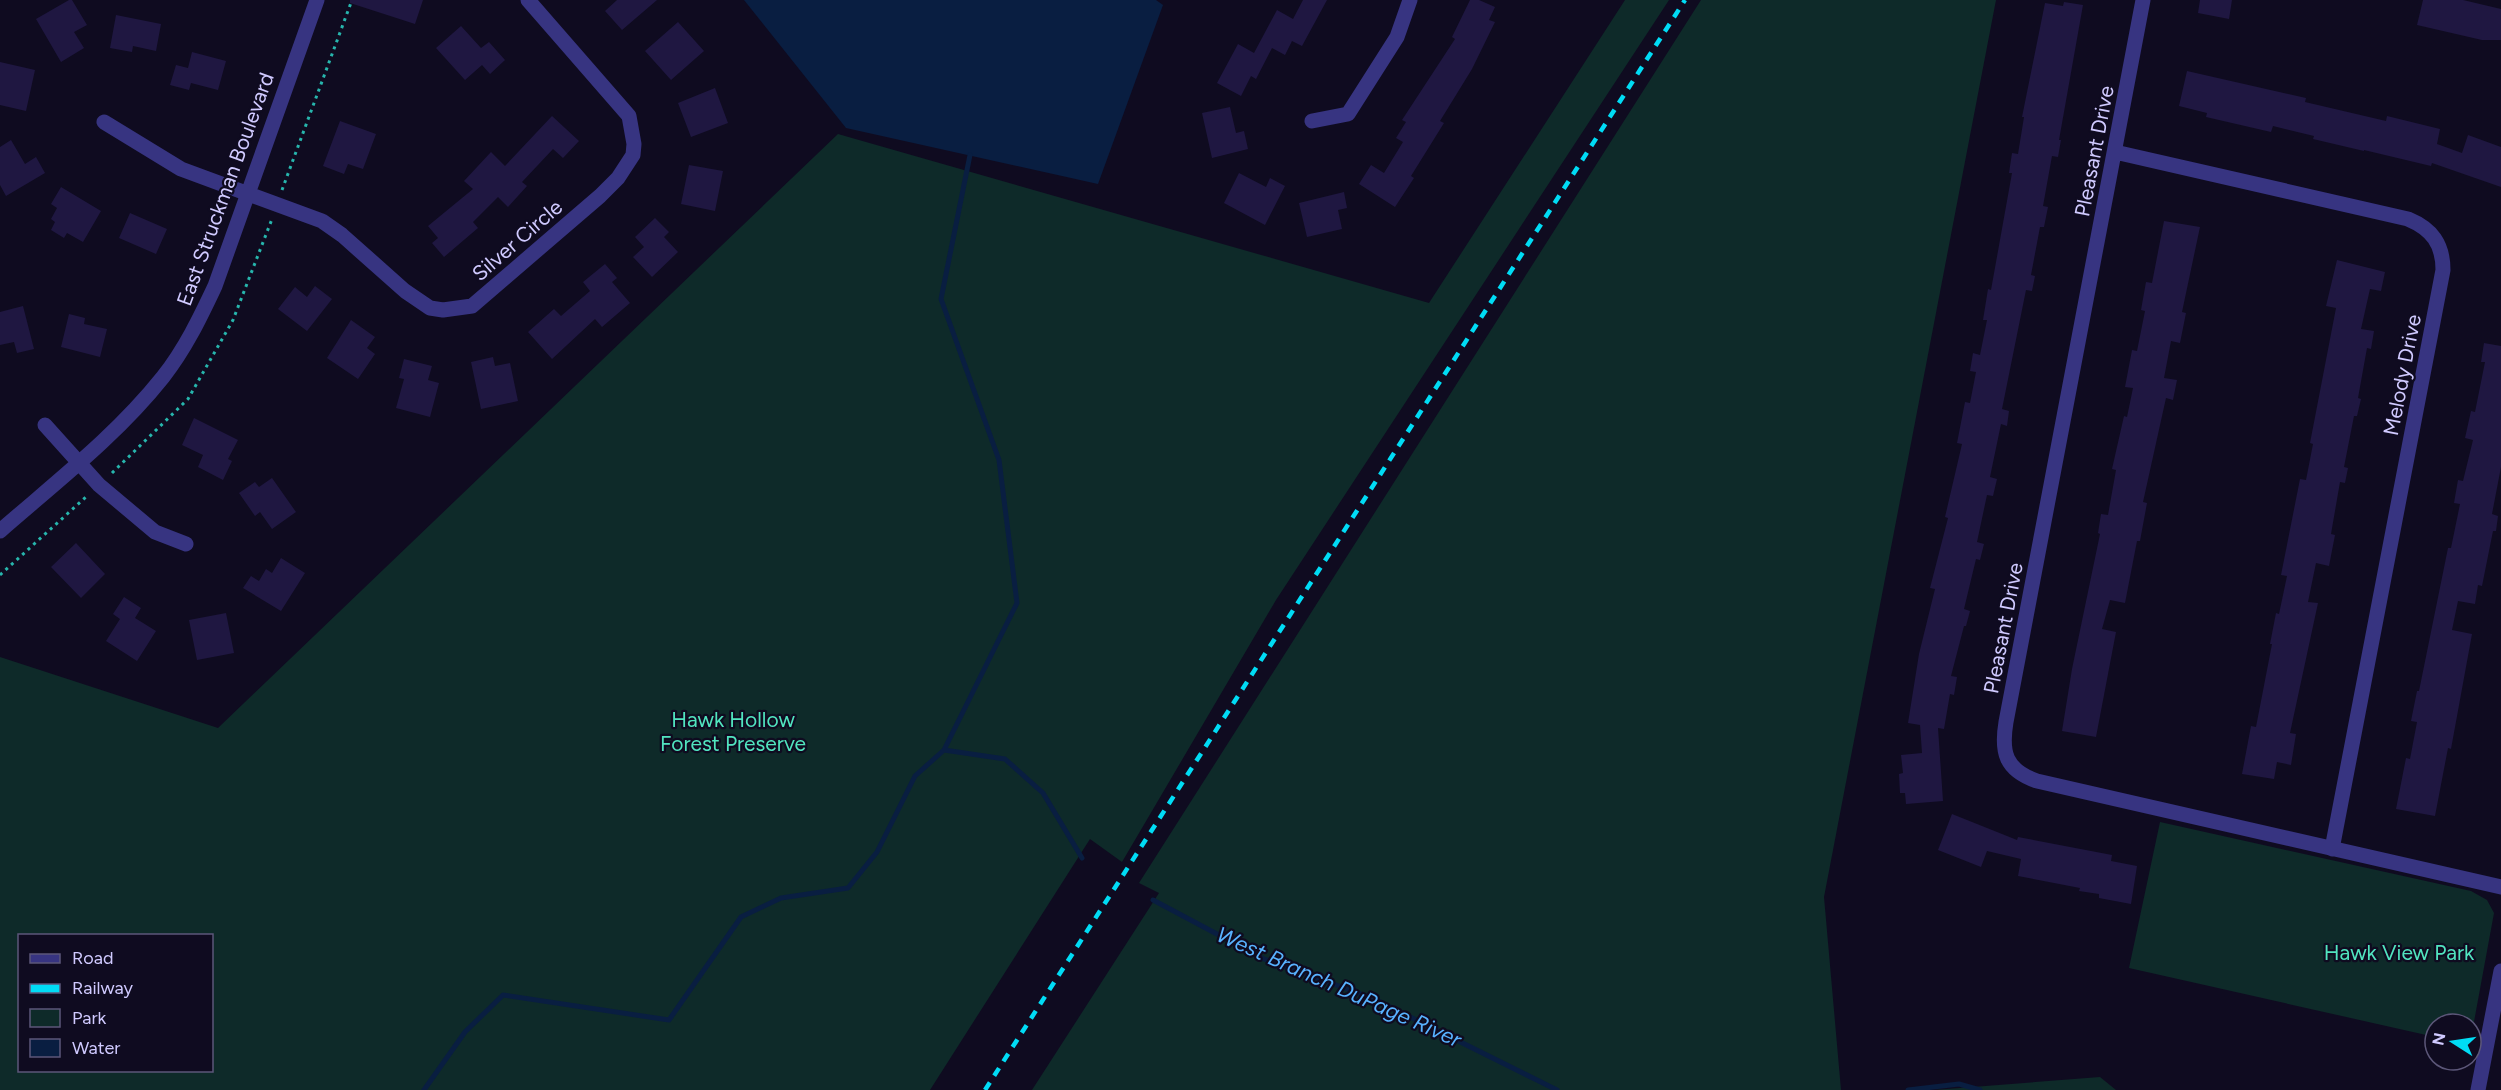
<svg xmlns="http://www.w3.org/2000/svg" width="2501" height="1090" font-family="Figtree,sans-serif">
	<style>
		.green { fill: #0e2a29; fill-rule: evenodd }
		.water { fill: #091e41 }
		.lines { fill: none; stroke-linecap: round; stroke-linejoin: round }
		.stream { stroke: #091e41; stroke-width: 5 }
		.building { fill: #1f1741 }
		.path { stroke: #27b6ad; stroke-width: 3; stroke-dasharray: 3 4.5; stroke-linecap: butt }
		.minor { stroke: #373481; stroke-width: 15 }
		.tertiary { stroke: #373481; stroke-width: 15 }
		.rail { stroke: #00dcf5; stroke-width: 4.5; stroke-dasharray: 9 8; stroke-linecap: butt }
		.labels { text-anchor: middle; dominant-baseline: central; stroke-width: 4.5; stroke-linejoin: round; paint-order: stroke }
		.street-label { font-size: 21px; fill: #d0caff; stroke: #0f0b20 }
		.park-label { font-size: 21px; fill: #51e4bf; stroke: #0f0b20 }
		.water-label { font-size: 22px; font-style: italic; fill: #58b2ff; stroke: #0f0b20 }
	</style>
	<rect width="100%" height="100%" fill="#0f0b20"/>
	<path class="green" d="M 1625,0 L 1669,0 L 1276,600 L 1122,862 L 1090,839 L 930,1090 L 0,1090 L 0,657 L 218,728 L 838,134 L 1429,303 ZM 20,936 L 212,936 L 212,1070 L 20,1070 Z
		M 1701,0 L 1996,0 L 1824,897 L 1841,1090 L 1032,1090 L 1159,893 L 1139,883 Z
		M 2160,822 L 2471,891 L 2487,900 L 2494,913 L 2471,1038 L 2471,1024 L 2435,1024 L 2435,1037 L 2129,968 Z
		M 2100,1077 L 2116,1090 L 1934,1090 Z"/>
	<path class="water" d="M 744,0 L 1156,0 L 1163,5 L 1098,184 L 846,128 Z"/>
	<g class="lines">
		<path class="stream" d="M 944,750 L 1017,603 L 999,460 L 941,299 L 970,155
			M 1153,900 L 1264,959 L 1372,998 L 1557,1090
			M 424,1090 L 465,1032 L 503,995 L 669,1020 L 741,917 L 781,898 L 848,888 L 877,852 L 915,776 L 944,750 L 1005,759 L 1043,793 L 1082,858
			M 1908,1090 L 1959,1084 L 1980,1090"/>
	</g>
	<path class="building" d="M 69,0 L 72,0 L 87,25 L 74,32 L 84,48 L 61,62 L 36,19 Z
		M 350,0 L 423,0 L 415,24 L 350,3 Z
		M 617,0 L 657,0 L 622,30 L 605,11 Z
		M 1303,0 L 1327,0 L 1302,46 L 1292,41 L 1285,55 L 1272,48 L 1256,79 L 1251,76 L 1241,96 L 1217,83 L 1238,44 L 1254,53 L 1277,10 L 1293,19 Z
		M 1470,0 L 1479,0 L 1495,7 L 1489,20 L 1495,22 L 1472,69 L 1440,121 L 1444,123 L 1411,176 L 1414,178 L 1395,207 L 1359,184 L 1371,165 L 1384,173 L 1403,142 L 1396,138 L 1406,122 L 1402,120 L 1455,39 L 1452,37 Z
		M 2200,0 L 2232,0 L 2229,19 L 2198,13 Z
		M 2423,0 L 2463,0 L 2501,9 L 2501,40 L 2482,40 L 2417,25 Z
		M 2064,2 L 2083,5 L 2059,140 L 2061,140 L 2058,157 L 2052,156 L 2043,206 L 2048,207 L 2044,227 L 2040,227 L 2031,275 L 2035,276 L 2032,291 L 2026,290 L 2002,409 L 2009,411 L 2007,426 L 2001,424 L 1990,477 L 1997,479 L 1993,496 L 1987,495 L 1977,542 L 1984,544 L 1980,560 L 1976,559 L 1964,609 L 1970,611 L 1966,626 L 1964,626 L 1951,676 L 1957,677 L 1954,695 L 1950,694 L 1944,729 L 1938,728 L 1943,801 L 1906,804 L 1905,793 L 1900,793 L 1899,774 L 1903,773 L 1901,755 L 1922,753 L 1920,725 L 1908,723 L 1919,654 L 1935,589 L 1930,588 L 1948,518 L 1945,517 L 1962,444 L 1957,443 L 1965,402 L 1970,403 L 1976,372 L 1970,371 L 1973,353 L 1980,355 L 1987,320 L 1983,320 L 1988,289 L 1991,290 L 2012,173 L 2009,173 L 2012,153 L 2018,154 L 2024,117 L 2022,117 L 2045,3 L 2063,6 Z
		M 116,15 L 161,24 L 156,51 L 133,46 L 132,52 L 110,48 Z
		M 678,22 L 704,51 L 671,80 L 645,51 Z
		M 461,26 L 481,48 L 489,42 L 505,60 L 490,74 L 482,65 L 465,80 L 436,48 Z
		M 192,52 L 226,61 L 218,90 L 191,83 L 189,90 L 170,85 L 176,65 L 188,68 Z
		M 0,62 L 35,70 L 26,111 L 0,105 Z
		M 2187,71 L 2306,98 L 2305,102 L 2386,121 L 2387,116 L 2440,129 L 2437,144 L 2462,153 L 2468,135 L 2501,147 L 2501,187 L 2432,163 L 2431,166 L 2364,150 L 2364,151 L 2313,139 L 2314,136 L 2273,126 L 2271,132 L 2206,117 L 2207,113 L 2179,106 Z
		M 715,88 L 728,123 L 691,137 L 678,103 Z
		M 1230,107 L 1236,133 L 1244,131 L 1248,149 L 1212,158 L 1202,113 Z
		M 552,116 L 579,141 L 563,158 L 553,149 L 522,182 L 527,186 L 508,207 L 498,197 L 473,222 L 478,228 L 444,257 L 432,243 L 438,238 L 428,226 L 473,189 L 464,181 L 491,152 L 505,166 Z
		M 340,121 L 376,134 L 363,169 L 348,164 L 344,174 L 323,166 Z
		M 11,140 L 25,164 L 36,157 L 45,173 L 6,196 L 0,185 L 0,147 Z
		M 689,165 L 723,171 L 715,211 L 681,204 Z
		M 1239,173 L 1266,187 L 1270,178 L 1285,186 L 1265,225 L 1224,203 Z
		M 61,187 L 101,211 L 83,242 L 67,233 L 64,238 L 51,230 L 55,222 L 51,219 L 57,208 L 51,204 Z
		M 1344,192 L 1347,208 L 1338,210 L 1342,229 L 1307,237 L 1299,203 Z
		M 130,213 L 167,229 L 156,254 L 119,238 Z
		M 655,218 L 669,232 L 664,237 L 678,252 L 652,277 L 633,257 L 644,247 L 635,237 Z
		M 2164,221 L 2200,227 L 2182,312 L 2186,313 L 2180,343 L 2171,341 L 2164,378 L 2177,380 L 2173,400 L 2166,398 L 2143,502 L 2147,503 L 2140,541 L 2137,541 L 2125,603 L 2110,600 L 2102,629 L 2116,632 L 2096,737 L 2062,731 L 2072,669 L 2100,534 L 2098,533 L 2101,514 L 2108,515 L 2116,470 L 2112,469 L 2124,416 L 2127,417 L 2133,388 L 2125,387 L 2132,350 L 2137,351 L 2145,311 L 2141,310 L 2146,282 L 2152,283 Z
		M 2337,260 L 2385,272 L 2381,291 L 2370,289 L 2361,329 L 2374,331 L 2371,349 L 2367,348 L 2358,398 L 2361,399 L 2357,416 L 2354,416 L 2344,467 L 2348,468 L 2345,483 L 2340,482 L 2331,534 L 2335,535 L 2329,566 L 2316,563 L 2308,602 L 2318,603 L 2290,733 L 2296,734 L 2291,765 L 2277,762 L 2274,779 L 2242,774 L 2251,726 L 2256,727 L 2272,644 L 2270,644 L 2276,613 L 2279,614 L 2287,576 L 2281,575 L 2300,479 L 2306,480 L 2313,444 L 2310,443 L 2336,308 L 2326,306 Z
		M 605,264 L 617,278 L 612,282 L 630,303 L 602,327 L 595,319 L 552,359 L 528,332 L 554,309 L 561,316 L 590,291 L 583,282 Z
		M 315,286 L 332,299 L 307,331 L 278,309 L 295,287 L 307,297 Z
		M 23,306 L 34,349 L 17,353 L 14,342 L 0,345 L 0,312 Z
		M 69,314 L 85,318 L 84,324 L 107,329 L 100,357 L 61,347 Z
		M 351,320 L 375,337 L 367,348 L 375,354 L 358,379 L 327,358 Z
		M 2484,343 L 2501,346 L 2501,467 L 2492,514 L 2498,516 L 2496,531 L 2493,531 L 2482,586 L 2478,585 L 2475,604 L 2458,601 L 2452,630 L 2472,634 L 2451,749 L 2448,748 L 2435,816 L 2396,809 L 2406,758 L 2410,759 L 2417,722 L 2411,721 L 2417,691 L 2419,691 L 2448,548 L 2451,548 L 2460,504 L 2454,503 L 2458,480 L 2463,481 L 2473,440 L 2465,438 L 2471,411 L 2475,412 L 2485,362 L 2481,362 Z
		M 493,357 L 495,366 L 510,363 L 518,401 L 481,409 L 471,362 Z
		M 404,359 L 432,366 L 428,380 L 439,383 L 430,417 L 396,408 L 404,379 L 399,378 Z
		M 194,418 L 238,440 L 228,459 L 232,461 L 223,480 L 198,467 L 203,455 L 182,445 Z
		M 272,478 L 296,512 L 272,529 L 260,512 L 255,516 L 239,493 L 255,482 L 259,487 Z
		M 76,543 L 105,574 L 81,598 L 51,567 Z
		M 281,558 L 305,573 L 281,611 L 243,588 L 251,576 L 259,581 L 266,569 L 272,573 Z
		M 124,597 L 141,608 L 135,618 L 156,631 L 137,661 L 106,641 L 120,619 L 113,614 Z
		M 226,613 L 234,653 L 197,660 L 189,620 Z
		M 1952,814 L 2017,840 L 2018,837 L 2112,855 L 2111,861 L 2137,866 L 2131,904 L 2099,898 L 2099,894 L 2079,891 L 2080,888 L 2018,876 L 2021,859 L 1987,851 L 1981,867 L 1938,850 Z"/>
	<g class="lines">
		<path class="path" d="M 282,190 L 352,0
			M 112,473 L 188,399 L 233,320 L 272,219
			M 0,575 L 87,496"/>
		<path class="minor" d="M 2143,0 L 2006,722 C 2001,752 2005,770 2037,781 L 2501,887
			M 1312,121 L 1348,114 L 1397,37 L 1410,0
			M 104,122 L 181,169 L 322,221 L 342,235 L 405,291 L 430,308 L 443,310 L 472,306 L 600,196 L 618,178 L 633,155 L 634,144 L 629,116 L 528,0
			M 2115,152 L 2408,219 C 2432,229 2443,244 2443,270 L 2332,849
			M 45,425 L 99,485 L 155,532 L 186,544
			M 0,531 C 56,482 116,436 163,377 C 185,349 200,318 215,286 L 317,0"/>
		<path class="tertiary" d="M 2478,1090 L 2501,971"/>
		<path class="rail" d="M 985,1090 L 1685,0"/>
	</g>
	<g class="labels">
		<g class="street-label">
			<text transform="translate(2094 151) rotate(-79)">Pleasant Drive</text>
			<text transform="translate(225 189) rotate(-70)">East Struckman Boulevard</text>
			<text transform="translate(517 240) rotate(-41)">Silver Circle</text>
			<text transform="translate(2402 375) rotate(-79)">Melody Drive</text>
			<text transform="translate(2003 628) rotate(-79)">Pleasant Drive</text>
		</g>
		<g class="park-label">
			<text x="733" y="719">Hawk Hollow<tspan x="733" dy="24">Forest Preserve</tspan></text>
			<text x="2399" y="952">Hawk View Park</text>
		</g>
		<g class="water-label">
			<text transform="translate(1339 987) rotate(24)">West Branch DuPage River</text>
		</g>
	</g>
	<rect x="18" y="934" width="195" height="138" fill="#0f0b20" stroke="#5c5779" stroke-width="1.5"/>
	<rect x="30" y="954" width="30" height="9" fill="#373481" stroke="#5c5779" stroke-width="1.5"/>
	<text x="72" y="964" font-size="18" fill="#d0caff">Road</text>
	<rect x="30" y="984" width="30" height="9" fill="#00dcf5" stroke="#5c5779" stroke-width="1.5"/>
	<text x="72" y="994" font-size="18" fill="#d0caff">Railway</text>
	<rect x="30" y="1009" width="30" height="18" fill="#0e2a29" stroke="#5c5779" stroke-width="1.5"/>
	<text x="72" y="1024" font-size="18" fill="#d0caff">Park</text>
	<rect x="30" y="1039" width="30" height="18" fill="#091e41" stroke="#5c5779" stroke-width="1.5"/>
	<text x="72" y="1054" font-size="18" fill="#d0caff">Water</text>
	<g transform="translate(2453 1042) rotate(282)"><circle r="28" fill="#0f0b20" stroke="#5c5779" stroke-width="1.5"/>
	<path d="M0-4.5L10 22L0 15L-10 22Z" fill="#00dcf5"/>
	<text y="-9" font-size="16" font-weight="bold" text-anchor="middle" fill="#d0caff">N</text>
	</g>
</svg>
